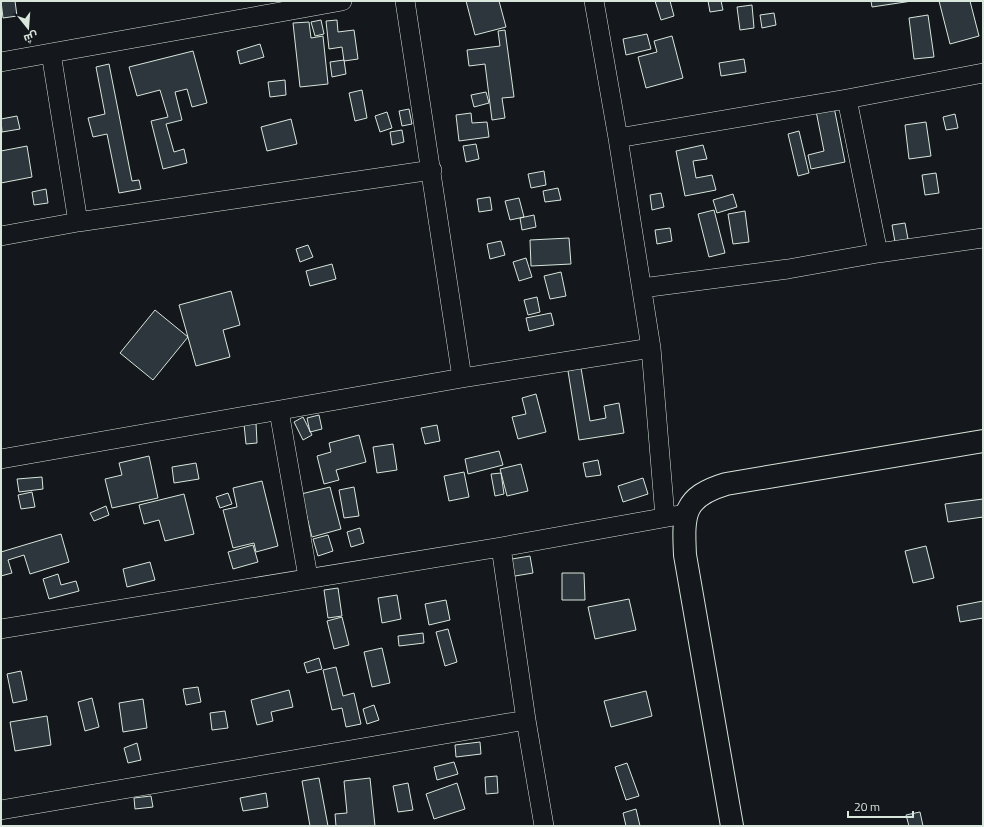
<svg xmlns="http://www.w3.org/2000/svg" width="984" height="827" font-family="'Titillium Web',Cairo,sans-serif">
	<style>
		.building { fill: #2c363c; stroke: #d8e6dc }
		.lines { fill: none; stroke-linecap: round; stroke-linejoin: round }
		.minor-casing { stroke: #d8e6dc; stroke-width: 20 }
		.tertiary-casing { stroke: #d8e6dc; stroke-width: 24 }
		.minor { stroke: #14181c; stroke-width: 19 }
		.tertiary { stroke: #14181c; stroke-width: 22 }
	</style>
	<rect width="100%" height="100%" fill="#14181c"/>
	<path class="building" d="M 1,1 L 15,1 L 17,16 L 3,18 Z
		M 466,1 L 499,1 L 506,27 L 475,35 Z
		M 655,1 L 670,1 L 674,16 L 661,20 Z
		M 708,1 L 721,1 L 723,10 L 710,12 Z
		M 871,1 L 912,1 L 872,7 Z
		M 939,1 L 970,1 L 979,36 L 950,44 Z
		M 752,5 L 754,28 L 740,30 L 737,7 Z
		M 774,13 L 776,25 L 762,28 L 760,15 Z
		M 928,15 L 934,57 L 914,59 L 909,18 Z
		M 321,20 L 324,34 L 315,36 L 311,22 Z
		M 337,20 L 338,32 L 354,30 L 358,59 L 344,61 L 342,47 L 329,49 L 326,21 Z
		M 309,22 L 311,38 L 323,36 L 328,84 L 300,87 L 293,23 Z
		M 505,30 L 514,97 L 502,98 L 505,118 L 492,120 L 485,64 L 469,66 L 467,50 L 500,46 L 498,31 Z
		M 647,34 L 651,49 L 626,55 L 623,39 Z
		M 672,36 L 683,78 L 646,88 L 638,57 L 657,52 L 654,41 Z
		M 260,44 L 264,57 L 240,64 L 237,51 Z
		M 193,51 L 207,103 L 192,107 L 187,89 L 175,92 L 182,120 L 166,124 L 174,152 L 184,149 L 187,163 L 163,169 L 151,121 L 168,117 L 160,90 L 137,96 L 129,67 Z
		M 744,59 L 746,72 L 721,76 L 719,63 Z
		M 344,60 L 346,74 L 332,77 L 330,62 Z
		M 109,64 L 132,181 L 139,180 L 141,189 L 119,193 L 107,134 L 93,137 L 88,118 L 105,114 L 96,67 Z
		M 285,80 L 286,95 L 270,97 L 268,82 Z
		M 362,90 L 367,118 L 355,121 L 349,93 Z
		M 486,92 L 489,103 L 474,107 L 471,95 Z
		M 834,107 L 845,162 L 811,169 L 808,155 L 824,151 L 816,111 Z
		M 409,109 L 412,124 L 402,126 L 399,111 Z
		M 387,112 L 392,128 L 380,132 L 375,116 Z
		M 471,113 L 472,123 L 487,122 L 489,137 L 459,141 L 456,115 Z
		M 955,114 L 958,128 L 946,130 L 943,117 Z
		M 17,116 L 20,129 L 2,132 L 1,119 Z
		M 291,119 L 297,144 L 267,151 L 261,127 Z
		M 926,122 L 931,156 L 909,159 L 905,125 Z
		M 402,130 L 404,142 L 392,145 L 390,132 Z
		M 799,131 L 809,173 L 798,176 L 788,134 Z
		M 476,144 L 479,159 L 466,162 L 463,146 Z
		M 703,145 L 707,159 L 693,161 L 696,178 L 712,175 L 716,190 L 685,196 L 676,151 Z
		M 27,146 L 32,177 L 1,183 L 1,151 Z
		M 544,171 L 546,185 L 531,188 L 528,174 Z
		M 936,173 L 939,193 L 925,195 L 922,175 Z
		M 558,188 L 561,200 L 545,202 L 543,191 Z
		M 46,189 L 48,203 L 34,205 L 32,192 Z
		M 661,193 L 664,207 L 652,210 L 650,195 Z
		M 733,194 L 737,207 L 717,213 L 713,200 Z
		M 490,197 L 492,210 L 479,212 L 477,199 Z
		M 519,198 L 524,217 L 510,220 L 505,201 Z
		M 714,210 L 725,253 L 709,257 L 698,214 Z
		M 745,211 L 749,242 L 733,244 L 728,214 Z
		M 534,215 L 536,227 L 522,230 L 520,218 Z
		M 905,223 L 908,239 L 895,242 L 892,225 Z
		M 670,228 L 672,241 L 657,244 L 655,230 Z
		M 569,238 L 571,264 L 531,266 L 530,240 Z
		M 501,241 L 505,255 L 490,259 L 487,244 Z
		M 308,245 L 313,257 L 300,262 L 296,249 Z
		M 526,258 L 532,277 L 519,281 L 513,262 Z
		M 332,264 L 336,279 L 310,286 L 306,271 Z
		M 561,272 L 566,296 L 550,299 L 544,276 Z
		M 231,291 L 240,325 L 223,330 L 230,357 L 196,366 L 179,305 Z
		M 537,297 L 540,312 L 528,315 L 524,300 Z
		M 155,310 L 188,337 L 153,380 L 120,353 Z
		M 551,313 L 554,325 L 529,331 L 526,318 Z
		M 581,368 L 590,421 L 606,418 L 604,406 L 619,403 L 624,433 L 579,440 L 568,371 Z
		M 536,394 L 546,432 L 518,439 L 512,417 L 526,414 L 522,398 Z
		M 319,415 L 322,429 L 310,432 L 307,418 Z
		M 303,417 L 312,435 L 303,440 L 294,422 Z
		M 256,423 L 257,443 L 246,444 L 244,424 Z
		M 437,425 L 440,441 L 425,444 L 421,428 Z
		M 359,435 L 366,462 L 336,470 L 339,480 L 324,484 L 317,456 L 331,452 L 329,443 Z
		M 393,444 L 397,470 L 377,473 L 373,447 Z
		M 499,451 L 503,465 L 468,474 L 465,459 Z
		M 149,456 L 158,498 L 112,508 L 105,479 L 122,475 L 119,463 Z
		M 598,460 L 601,475 L 586,477 L 583,463 Z
		M 196,463 L 199,479 L 174,483 L 172,467 Z
		M 521,464 L 528,491 L 507,496 L 500,469 Z
		M 464,472 L 469,497 L 449,501 L 444,476 Z
		M 501,473 L 504,494 L 495,496 L 491,474 Z
		M 42,477 L 43,489 L 19,492 L 17,479 Z
		M 643,478 L 648,494 L 623,502 L 618,486 Z
		M 262,481 L 278,546 L 256,552 L 254,543 L 233,548 L 223,510 L 237,507 L 233,488 Z
		M 330,487 L 341,529 L 312,537 L 301,494 Z
		M 354,487 L 359,516 L 344,518 L 339,490 Z
		M 32,492 L 35,507 L 21,509 L 18,495 Z
		M 228,493 L 232,504 L 220,508 L 216,497 Z
		M 184,494 L 194,534 L 165,541 L 159,520 L 144,524 L 139,505 Z
		M 983,499 L 983,517 L 948,522 L 945,504 Z
		M 106,506 L 109,515 L 94,521 L 90,513 Z
		M 360,528 L 364,543 L 351,547 L 347,532 Z
		M 61,534 L 69,562 L 30,574 L 24,555 L 8,560 L 12,573 L 1,576 L 1,552 Z
		M 328,535 L 333,551 L 318,556 L 313,539 Z
		M 253,545 L 258,562 L 233,569 L 228,552 Z
		M 926,546 L 934,578 L 913,583 L 905,551 Z
		M 530,556 L 533,573 L 509,577 L 506,560 Z
		M 150,562 L 155,580 L 127,587 L 123,569 Z
		M 562,573 L 584,573 L 585,600 L 562,600 Z
		M 58,574 L 61,585 L 76,581 L 79,591 L 49,599 L 43,579 Z
		M 338,588 L 342,616 L 328,618 L 324,590 Z
		M 397,595 L 401,619 L 382,623 L 378,598 Z
		M 629,599 L 636,630 L 595,639 L 588,607 Z
		M 446,600 L 450,620 L 429,625 L 425,604 Z
		M 983,601 L 983,618 L 960,622 L 957,606 Z
		M 342,617 L 349,645 L 334,649 L 327,621 Z
		M 448,629 L 457,662 L 445,666 L 436,632 Z
		M 423,633 L 424,643 L 399,646 L 398,636 Z
		M 382,648 L 390,683 L 372,687 L 364,652 Z
		M 319,658 L 322,669 L 307,673 L 304,663 Z
		M 336,667 L 343,696 L 354,693 L 361,724 L 346,727 L 342,708 L 332,710 L 323,670 Z
		M 21,671 L 27,700 L 13,703 L 7,674 Z
		M 198,687 L 201,702 L 186,705 L 183,689 Z
		M 289,690 L 293,707 L 271,712 L 273,721 L 257,725 L 251,700 Z
		M 646,691 L 652,716 L 611,727 L 604,701 Z
		M 92,698 L 99,727 L 85,731 L 78,702 Z
		M 143,699 L 147,728 L 123,732 L 119,703 Z
		M 374,705 L 379,720 L 367,724 L 363,709 Z
		M 225,711 L 228,728 L 212,730 L 210,713 Z
		M 47,716 L 51,745 L 15,751 L 10,722 Z
		M 480,742 L 481,754 L 456,757 L 455,745 Z
		M 137,743 L 141,760 L 128,763 L 124,748 Z
		M 454,762 L 458,774 L 437,780 L 434,767 Z
		M 627,763 L 639,796 L 626,800 L 615,767 Z
		M 497,776 L 498,793 L 486,794 L 485,777 Z
		M 319,778 L 328,826 L 310,826 L 302,781 Z
		M 370,778 L 375,826 L 336,826 L 335,814 L 347,813 L 344,781 Z
		M 408,783 L 413,810 L 398,812 L 393,786 Z
		M 457,783 L 465,809 L 434,819 L 426,794 Z
		M 266,793 L 268,807 L 243,811 L 240,798 Z
		M 151,796 L 153,807 L 135,809 L 134,798 Z
		M 636,809 L 640,826 L 626,826 L 623,813 Z
		M 920,812 L 923,826 L 909,826 L 906,815 Z"/>
	<g class="lines">
		<defs>
			<path id="minor" d="M 405,1 L 462,378
				M 594,1 L 618,138 L 651,348 L 665,517
				M 51,53 L 78,222
				M 1,62 L 342,1
				M 847,99 L 878,253
				M 618,138 L 847,99 L 983,73
				M 1,236 L 78,222 L 432,170
				M 642,288 L 788,269 L 878,253 L 983,238
				M 279,411 L 308,577
				M 1,459 L 462,378 L 651,348
				M 501,547 L 526,720 L 544,826
				M 1,629 L 501,547 L 685,514
				M 1,810 L 526,720"/>
			<path id="tertiary" d="M 732,826 L 685,555 C 683,514 683,497 726,484 L 983,441"/>
		</defs>
		<use href="#minor" class="minor-casing"/>
		<use href="#tertiary" class="tertiary-casing"/>
		<use href="#minor" class="minor"/>
		<use href="#tertiary" class="tertiary"/>
	</g>
	<rect width="984" height="827" fill="none" stroke="#d8e6dc" stroke-width="4"/>
	<g transform="translate(28 28) rotate(163)" stroke="#14181c" stroke-width="3" paint-order="stroke">
	<path d="M0-3L7 15L0 10L-7 15Z" fill="#d8e6dc"/>
	<text y="-6" font-size="11" font-weight="bold" text-anchor="middle" fill="#d8e6dc">ش</text>
	</g>
	<path d="M848 811v6h65v-6" fill="none" stroke="#d8e6dc" stroke-width="2"/>
	<text x="854" y="811" font-size="12" fill="#d8e6dc" stroke="#14181c" stroke-width="3" paint-order="stroke">20 m</text>
</svg>
